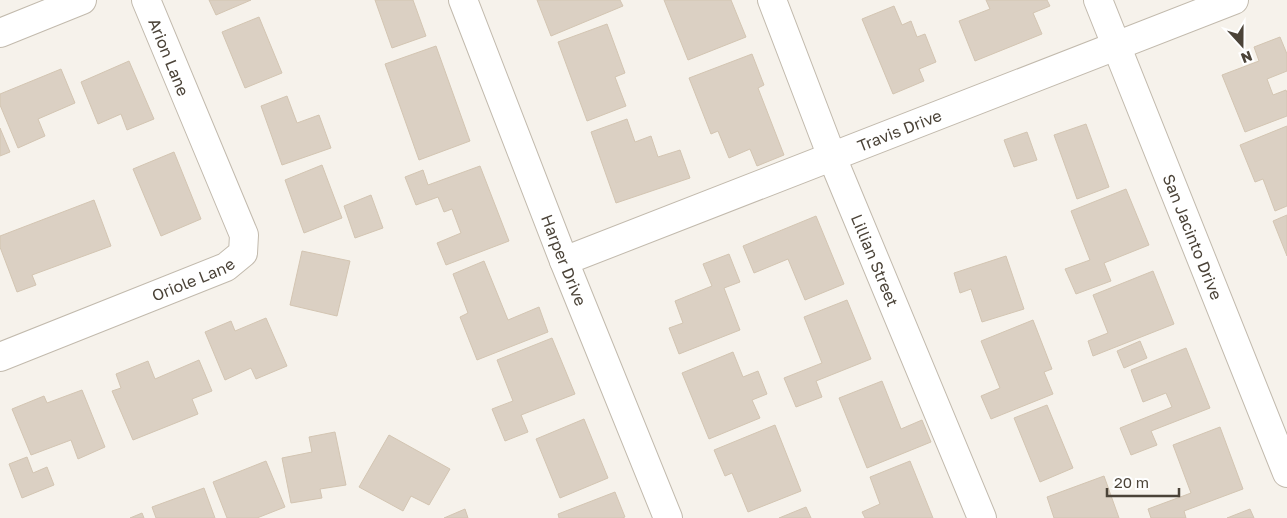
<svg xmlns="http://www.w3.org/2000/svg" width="1287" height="518" font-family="'Golos Text',sans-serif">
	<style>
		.building { fill: #dbd0c3; stroke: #d3c5b2 }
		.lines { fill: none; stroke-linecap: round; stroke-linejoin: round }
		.minor-casing { stroke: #c2baad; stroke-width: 30 }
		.minor { stroke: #fff; stroke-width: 28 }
		.labels { text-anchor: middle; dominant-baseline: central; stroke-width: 4; stroke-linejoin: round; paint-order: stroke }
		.street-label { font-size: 16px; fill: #4b4338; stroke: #fff }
	</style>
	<rect width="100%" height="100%" fill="#f6f2eb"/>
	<path class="building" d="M 209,0 L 251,0 L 216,15 Z
		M 375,0 L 413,0 L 426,36 L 392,48 Z
		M 537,0 L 620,0 L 623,6 L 551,36 Z
		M 664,0 L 731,0 L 746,37 L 688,60 Z
		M 986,0 L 1047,0 L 1050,6 L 1033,13 L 1042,34 L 975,61 L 959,21 L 990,9 Z
		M 894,6 L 902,25 L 911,21 L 917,37 L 925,34 L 936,62 L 919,69 L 924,81 L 893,94 L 862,19 Z
		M 259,17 L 282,73 L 245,88 L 222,32 Z
		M 607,24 L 625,73 L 615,77 L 626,106 L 587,121 L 558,42 Z
		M 1280,37 L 1287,54 L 1287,71 L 1267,79 L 1273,95 L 1286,90 L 1287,93 L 1287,116 L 1245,132 L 1222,75 L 1259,61 L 1254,47 Z
		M 436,46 L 470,141 L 419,160 L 385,64 Z
		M 752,54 L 764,85 L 758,88 L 784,155 L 757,166 L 750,149 L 729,158 L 718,131 L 711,134 L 689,78 Z
		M 129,61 L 154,119 L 127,130 L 121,114 L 98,124 L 81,82 Z
		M 61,69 L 75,103 L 38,119 L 45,136 L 18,148 L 0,105 L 0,94 Z
		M 287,96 L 297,123 L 319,115 L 331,148 L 282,165 L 261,106 Z
		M 627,119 L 635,142 L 651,136 L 658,157 L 680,150 L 690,178 L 616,203 L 591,132 Z
		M 1086,124 L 1109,187 L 1077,199 L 1054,135 Z
		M 1287,126 L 1287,206 L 1275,211 L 1263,179 L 1255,182 L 1240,145 Z
		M 0,128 L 10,152 L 0,156 Z
		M 1027,132 L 1037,160 L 1014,167 L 1004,140 Z
		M 174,152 L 201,219 L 161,236 L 133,169 Z
		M 322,165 L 342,218 L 304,233 L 285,180 Z
		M 480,166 L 509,241 L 446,265 L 437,243 L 461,233 L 452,209 L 444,212 L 438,197 L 416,205 L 405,177 L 423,170 L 428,185 Z
		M 1126,189 L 1149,245 L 1104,263 L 1111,281 L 1076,294 L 1065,269 L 1090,260 L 1071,211 Z
		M 371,195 L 383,228 L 355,238 L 344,206 Z
		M 94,200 L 111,246 L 32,275 L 36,285 L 17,292 L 0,247 L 0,236 Z
		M 1287,215 L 1287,256 L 1273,221 Z
		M 816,216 L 844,284 L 805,300 L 788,259 L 754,273 L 743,246 Z
		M 302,251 L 350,261 L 337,316 L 290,305 Z
		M 729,254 L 740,282 L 724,288 L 740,330 L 679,354 L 669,328 L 683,323 L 675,301 L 712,286 L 703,264 Z
		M 1006,256 L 1024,309 L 982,322 L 971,289 L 960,293 L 954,273 Z
		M 484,261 L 508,320 L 539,307 L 548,332 L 477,360 L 460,317 L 468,313 L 453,274 Z
		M 1153,271 L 1174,324 L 1093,356 L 1088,341 L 1108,333 L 1093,295 Z
		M 847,300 L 871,359 L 816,381 L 822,397 L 796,407 L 784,378 L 822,363 L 804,317 Z
		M 266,318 L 287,366 L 256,379 L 251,368 L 225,380 L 205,332 L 231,321 L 235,331 Z
		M 1033,320 L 1052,369 L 1044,372 L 1053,394 L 991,419 L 981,396 L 1000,388 L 981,341 Z
		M 552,338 L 575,394 L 521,415 L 528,432 L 505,441 L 492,409 L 513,401 L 497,360 Z
		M 1140,341 L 1147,358 L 1124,368 L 1117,351 Z
		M 1186,348 L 1210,408 L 1151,431 L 1157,445 L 1131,455 L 1120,428 L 1172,407 L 1166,393 L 1143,402 L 1131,370 Z
		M 733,352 L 743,377 L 758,371 L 767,394 L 752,400 L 760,418 L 709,439 L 682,373 Z
		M 199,360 L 212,391 L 192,399 L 198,414 L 133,440 L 112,391 L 121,388 L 116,374 L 148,361 L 155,379 Z
		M 882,381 L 901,429 L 922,420 L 931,442 L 867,468 L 839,398 Z
		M 82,390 L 105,447 L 78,459 L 71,440 L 31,455 L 12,409 L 44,396 L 47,403 Z
		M 1047,405 L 1073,468 L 1040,482 L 1014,418 Z
		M 584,419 L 608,478 L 560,498 L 536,439 Z
		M 775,425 L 801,491 L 748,512 L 732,473 L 725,476 L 714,450 Z
		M 1220,427 L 1243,489 L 1184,511 L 1186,518 L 1151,518 L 1148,509 L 1191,493 L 1173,445 Z
		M 335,432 L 346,485 L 320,489 L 322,498 L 291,503 L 282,458 L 312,452 L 309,437 Z
		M 389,435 L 450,469 L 429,505 L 411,496 L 403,511 L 359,487 Z
		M 27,457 L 33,473 L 47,467 L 54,485 L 22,498 L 9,464 Z
		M 266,461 L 285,507 L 257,518 L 227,518 L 213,482 Z
		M 910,461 L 933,518 L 865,518 L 862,512 L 880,504 L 870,477 Z
		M 1104,476 L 1119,518 L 1054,518 L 1047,497 Z
		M 204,488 L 215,518 L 156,518 L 152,507 Z
		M 615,492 L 625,517 L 622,518 L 559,518 L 558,514 Z
		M 806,507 L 811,518 L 779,518 Z
		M 465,509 L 468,518 L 444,518 Z
		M 1250,509 L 1254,518 L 1227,518 Z
		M 142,513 L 144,518 L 130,518 Z"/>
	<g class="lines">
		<defs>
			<g id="minor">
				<path id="s1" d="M 463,0 L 564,261 L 668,518"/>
				<path id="s2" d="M 772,0 L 832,157 L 982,518"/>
				<path id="s3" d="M 1098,0 L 1287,473"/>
				<path d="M 0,33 L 82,0"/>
				<path id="s4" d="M 564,261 L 1234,0"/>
				<path id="s5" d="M 0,357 L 226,267 L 243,253 L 244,235 L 146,0"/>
			</g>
		</defs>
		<use href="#minor" class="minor-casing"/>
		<use href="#minor" class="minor"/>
	</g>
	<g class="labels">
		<g class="street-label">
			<text transform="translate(169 57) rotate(68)">Arion Lane</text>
			<text stroke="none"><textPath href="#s4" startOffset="360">Travis Drive</textPath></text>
			<text stroke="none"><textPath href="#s3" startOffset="255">San Jacinto Drive</textPath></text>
			<text stroke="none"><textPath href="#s1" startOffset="279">Harper Drive</textPath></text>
			<text stroke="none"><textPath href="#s2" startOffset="280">Lillian Street</textPath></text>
			<text stroke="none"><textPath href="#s5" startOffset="208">Oriole Lane</textPath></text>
		</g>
	</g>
	<g transform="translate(1242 45) rotate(159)" stroke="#ffffff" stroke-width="4" paint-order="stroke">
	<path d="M0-4L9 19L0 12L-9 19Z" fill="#4b4338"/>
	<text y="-8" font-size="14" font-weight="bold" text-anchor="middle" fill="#4b4338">N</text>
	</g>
	<path d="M1107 488v8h72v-8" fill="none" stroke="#4b4338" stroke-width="2.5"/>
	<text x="1114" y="488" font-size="15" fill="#4b4338" stroke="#ffffff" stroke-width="4" paint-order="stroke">20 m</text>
</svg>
